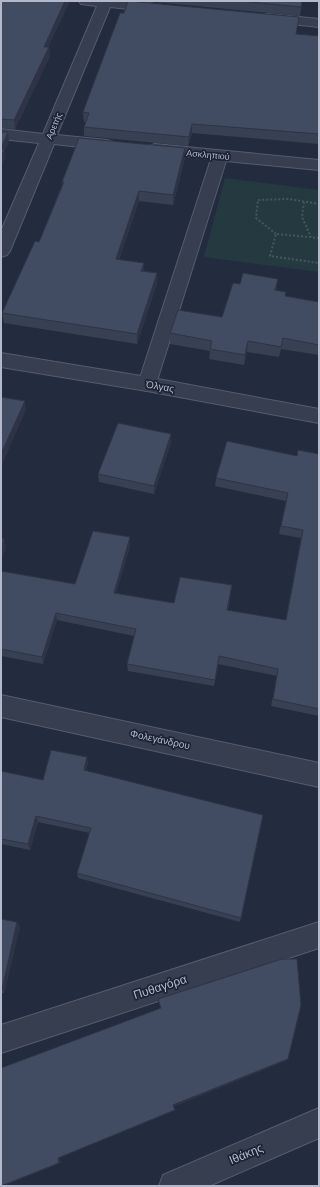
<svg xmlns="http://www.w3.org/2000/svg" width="320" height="1187" font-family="Rubik,sans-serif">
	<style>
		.green { fill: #253a40 }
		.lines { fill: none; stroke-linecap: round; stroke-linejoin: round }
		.minor-casing { stroke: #555c6d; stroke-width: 2 }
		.tertiary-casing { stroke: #555c6d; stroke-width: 2 }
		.path { stroke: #43575d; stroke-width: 2; stroke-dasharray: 2 2; stroke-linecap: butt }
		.minor { fill: #373e4f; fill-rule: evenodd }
		.tertiary { fill: #373e4f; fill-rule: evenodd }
		.wall { fill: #384054 }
		.shaded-wall { fill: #2e3445 }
		.building { fill: #414b62; stroke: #2e3445 }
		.labels { text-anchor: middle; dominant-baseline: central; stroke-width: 3.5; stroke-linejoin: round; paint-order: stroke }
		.far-street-label { font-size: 9px; fill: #b3b9ca; stroke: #1c2334 }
		.street-label { font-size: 10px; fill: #b3b9ca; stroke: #1c2334 }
		.near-street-label { font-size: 12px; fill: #b3b9ca; stroke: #1c2334 }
	</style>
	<rect width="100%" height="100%" fill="#232c3f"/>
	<path class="green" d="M 225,178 L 319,190 L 319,272 L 204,257 Z"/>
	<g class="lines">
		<defs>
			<path id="minor" d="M 79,1 C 106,1 135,0 161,5 L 163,8 L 161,11 L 156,12 L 110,7 L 57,135 L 107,140 L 113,142 L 115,145 L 113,148 L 107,150 L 54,144 L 10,251 L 7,255 L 1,257 L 1,231 L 39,143 L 1,139 L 1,129 L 43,134 L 97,6 L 81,4 Z
				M 268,14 L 319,19 L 319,27 L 263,21 L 261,18 L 263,15 Z
				M 155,144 L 319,160 L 319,170 L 226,161 L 156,384 L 154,389 L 147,391 L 140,389 L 138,384 L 211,159 L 149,152 L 147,149 L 149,146 Z
				M 1,695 L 319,763 L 319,787 L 1,717 Z
				M 319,922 L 319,948 L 1,1053 L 1,1025 Z"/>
			<path id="tertiary" d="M 1,353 L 147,377 L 319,409 L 319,423 L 147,391 L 1,367 Z
				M 319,1108 L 319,1138 L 209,1186 L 159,1186 L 163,1175 Z"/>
		</defs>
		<use href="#minor" class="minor-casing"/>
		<use href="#tertiary" class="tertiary-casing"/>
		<path class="path" d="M 304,202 L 302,217 L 311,237
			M 276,234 L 256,218 L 258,200 L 289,199 L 319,204
			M 319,238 L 276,234 L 270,256 L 319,263"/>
		<use href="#minor" class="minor"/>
		<use href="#tertiary" class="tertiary"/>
	</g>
	<path class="wall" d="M 1,1 L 70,1 L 48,47 L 49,47 L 50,56 L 15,129 L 1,128 Z
		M 145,1 L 302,1 L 300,16 Z
		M 299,17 L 296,34 L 319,36 L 319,144 L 192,133 L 188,146 L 84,136 L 84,127 L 86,122 L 84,122 L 83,112 Z
		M 185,158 L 173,205 L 139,201 L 119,260 L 144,263 L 144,271 L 157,273 L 157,283 L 137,344 L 4,323 L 2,313 L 39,242 L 62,185 L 62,182 Z
		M 277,290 L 286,296 L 319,302 L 319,355 L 281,349 L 279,357 L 247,352 L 244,365 L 209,359 L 210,351 L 170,344 L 170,333 L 222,317 Z
		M 171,434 L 171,442 L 154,494 L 99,482 L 98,474 Z
		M 319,454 L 319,716 L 271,706 L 277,676 L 218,664 L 214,686 L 128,671 L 127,664 L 134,636 L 57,620 L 43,664 L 1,656 L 1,571 L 75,584 L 130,537 L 130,546 L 116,593 L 174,603 L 232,585 L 228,610 L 286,620 L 301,538 L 279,534 L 286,501 L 215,486 L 216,478 L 297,456 Z
		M 88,763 L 86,770 L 241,918 L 240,922 L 78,878 L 77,873 L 90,833 L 38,822 L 30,850 L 1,844 L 1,771 L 43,780 Z
		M 1,919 L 20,927 L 4,993 L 1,993 Z"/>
	<path class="shaded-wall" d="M 65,1 L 70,1 L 44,55 L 44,47 Z
		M 49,47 L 50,56 L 15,129 L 14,120 Z
		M 192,124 L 192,133 L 188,146 L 189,137 Z
		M 8,132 L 9,141 L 4,153 L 5,158 L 1,167 L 1,148 Z
		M 185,148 L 185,158 L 173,205 L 173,195 Z
		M 139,191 L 139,201 L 116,269 L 116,259 Z
		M 144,263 L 144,273 L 141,271 Z
		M 157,273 L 157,283 L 137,344 L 137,334 Z
		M 278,279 L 277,289 L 274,300 L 275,290 Z
		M 248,341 L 247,352 L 244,365 L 245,355 Z
		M 25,401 L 26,410 L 1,467 L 1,454 Z
		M 171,434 L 171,442 L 154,494 L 154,486 Z
		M 130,537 L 130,546 L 114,600 L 114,593 Z
		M 4,539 L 6,547 L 1,561 L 1,548 Z
		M 56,613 L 57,620 L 43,664 L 42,657 Z
		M 87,757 L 88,763 L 85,776 L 84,770 Z
		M 36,816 L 38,822 L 30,850 L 28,844 Z
		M 17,922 L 20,927 L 4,993 L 2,989 Z
		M 288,1059 L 286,1061 L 173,1107 L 173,1105 Z
		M 175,1110 L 174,1111 L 60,1158 L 61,1163 L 4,1186 L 1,1186 L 58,1158 Z"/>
	<path class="building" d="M 1,1 L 65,1 L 44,47 L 49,47 L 14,120 L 1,119 Z
		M 128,1 L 299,17 L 296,34 L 319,36 L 319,134 L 192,124 L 189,137 L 84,127 L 89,113 L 83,112 L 90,93 L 120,13 L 124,13 Z
		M 240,1 L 302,1 L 301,7 Z
		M 1,132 L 8,132 L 1,148 Z
		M 79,138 L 185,148 L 173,195 L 139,191 L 116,259 L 144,263 L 141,271 L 157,273 L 137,334 L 2,313 L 35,241 L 39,242 L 64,182 L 62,182 Z
		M 1,149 L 4,150 L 1,155 Z
		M 243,273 L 278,279 L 275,290 L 286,292 L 285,296 L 319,302 L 319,345 L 283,338 L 281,347 L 248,341 L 245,355 L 210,349 L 212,341 L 170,333 L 178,310 L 222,317 L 233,283 L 240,284 Z
		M 1,397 L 25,401 L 1,454 Z
		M 118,423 L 171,434 L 154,486 L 98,474 Z
		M 227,441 L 297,456 L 298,450 L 319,454 L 319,709 L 273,699 L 278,669 L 219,656 L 215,680 L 127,664 L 136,629 L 56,613 L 42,657 L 1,649 L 1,571 L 75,584 L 93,531 L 130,537 L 114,593 L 174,603 L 180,577 L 232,585 L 227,610 L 286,620 L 303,530 L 281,526 L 288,493 L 216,478 Z
		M 1,539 L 4,539 L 1,548 Z
		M 51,750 L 87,757 L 84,770 L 263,815 L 241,918 L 77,873 L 91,828 L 36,816 L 28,844 L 1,839 L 1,771 L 43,780 Z
		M 1,919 L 17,922 L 2,989 L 1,989 Z
		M 282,959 L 297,959 L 301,1005 L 288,1059 L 173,1105 L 175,1110 L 58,1158 L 59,1163 L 1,1186 L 1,1068 L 161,1008 L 158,999 Z"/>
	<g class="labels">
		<g class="far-street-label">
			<text transform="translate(54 126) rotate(-68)">Αρετής</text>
			<text transform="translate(208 155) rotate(5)">Ασκληπιού</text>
		</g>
		<g class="street-label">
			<text transform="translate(160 387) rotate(10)">Όλγας</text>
			<text transform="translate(160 740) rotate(12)">Φολεγάνδρου</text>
		</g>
		<g class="near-street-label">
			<text transform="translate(160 987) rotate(-18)">Πυθαγόρα</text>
			<text transform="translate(246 1154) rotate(-23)">Ιθάκης</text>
		</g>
	</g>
	<rect width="320" height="1187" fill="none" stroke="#b3b9ca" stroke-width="4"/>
</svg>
